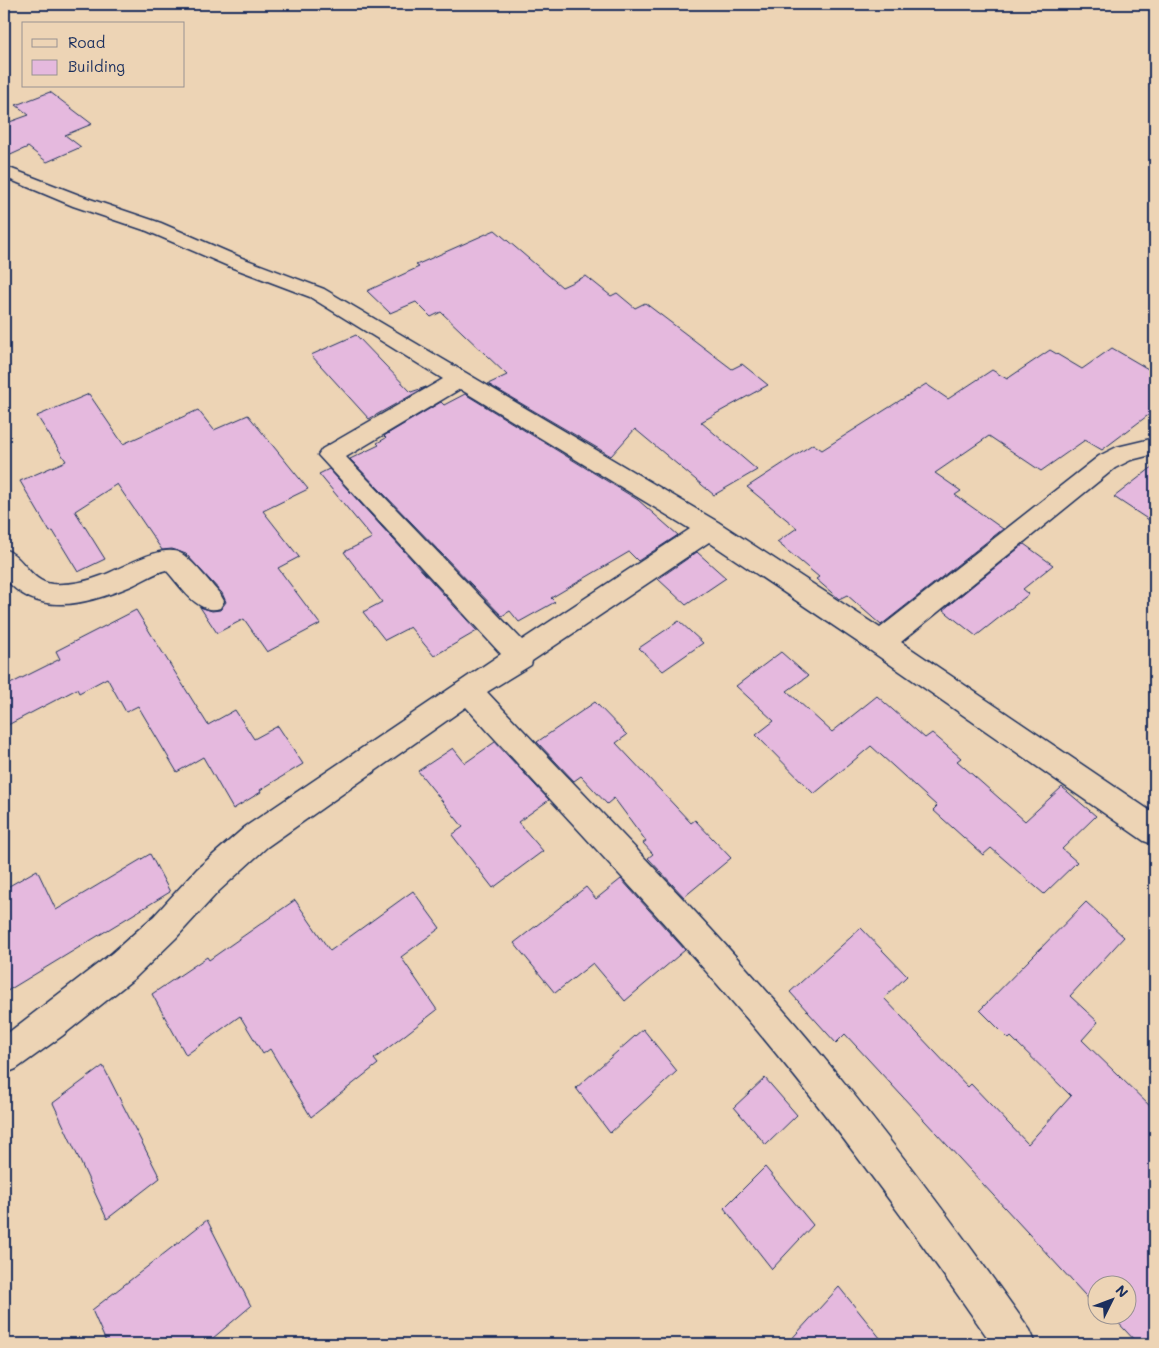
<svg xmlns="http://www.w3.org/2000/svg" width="1159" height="1348" font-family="Mali,sans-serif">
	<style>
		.building { fill: #e5b9de; stroke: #1b2f5e }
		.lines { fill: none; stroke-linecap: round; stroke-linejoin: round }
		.street-casing { stroke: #1b2f5e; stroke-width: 3 }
		.street { fill: #edd4b5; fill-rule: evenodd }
	</style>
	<rect width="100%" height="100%" fill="#edd4b5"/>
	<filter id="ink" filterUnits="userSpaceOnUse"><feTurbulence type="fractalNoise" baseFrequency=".02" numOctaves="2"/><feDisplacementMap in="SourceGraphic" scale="10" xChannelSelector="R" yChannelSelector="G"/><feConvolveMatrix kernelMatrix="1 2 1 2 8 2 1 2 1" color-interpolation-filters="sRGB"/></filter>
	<g filter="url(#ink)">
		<path class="building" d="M 50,92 L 92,124 L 65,135 L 81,147 L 47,162 L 28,147 L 4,158 L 4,124 L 29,115 L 16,105 Z
			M 495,230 L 562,287 L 586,276 L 611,296 L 617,293 L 635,308 L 645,303 L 732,369 L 742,364 L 768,385 L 701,422 L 757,470 L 714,495 L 635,429 L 611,456 L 488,384 L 507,375 L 441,312 L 431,317 L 416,302 L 390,313 L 367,291 L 419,267 L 416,265 Z
			M 356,335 L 411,392 L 426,387 L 369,419 L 311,355 Z
			M 1112,348 L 1155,373 L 1155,410 L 1102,450 L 1085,440 L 1041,471 L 989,436 L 935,473 L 961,491 L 955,495 L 1003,529 L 881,625 L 847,595 L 839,599 L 816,579 L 819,577 L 777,542 L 797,528 L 747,487 L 813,444 L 822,450 L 926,384 L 948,399 L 992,370 L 1007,379 L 1050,350 L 1082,369 Z
			M 89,394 L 123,444 L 198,410 L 214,430 L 248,415 L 308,489 L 263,511 L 299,557 L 278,568 L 320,624 L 267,652 L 244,619 L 217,633 L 200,607 L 212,611 L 220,610 L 226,602 L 222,593 L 186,554 L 172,549 L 162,550 L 117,484 L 75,511 L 105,559 L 78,572 L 53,531 L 50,532 L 20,481 L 66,461 L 37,416 Z
			M 465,394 L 638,500 L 678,535 L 638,561 L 629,552 L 551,598 L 555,602 L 519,622 L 510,611 L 502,616 L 350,459 L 379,445 L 377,443 L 386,438 L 384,436 L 441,402 L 444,405 Z
			M 1155,465 L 1155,524 L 1114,497 Z
			M 329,469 L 477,631 L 434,656 L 410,627 L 385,640 L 363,612 L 382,602 L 344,552 L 372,538 L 319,474 Z
			M 1024,544 L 1053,565 L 1023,589 L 1029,594 L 976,636 L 943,610 Z
			M 697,552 L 726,578 L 686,605 L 658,579 Z
			M 136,610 L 208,725 L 235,710 L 254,739 L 278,726 L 303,764 L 260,790 L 261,792 L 233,809 L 203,757 L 177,772 L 138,706 L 126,712 L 107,678 L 79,693 L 77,689 L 4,727 L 4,687 L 60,659 L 56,651 Z
			M 679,621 L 703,643 L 663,671 L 639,648 Z
			M 781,652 L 808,676 L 787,691 L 832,732 L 877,696 L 925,738 L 932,733 L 961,758 L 957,761 L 1025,821 L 1062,787 L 1096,816 L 1062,849 L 1077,862 L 1044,894 L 991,848 L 983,855 L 933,810 L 937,806 L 871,746 L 814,794 L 756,735 L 774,721 L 736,686 Z
			M 595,702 L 627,735 L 616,743 L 691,823 L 695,820 L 731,858 L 684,897 L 648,858 L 653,854 L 643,843 L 646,841 L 614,798 L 607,804 L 581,776 L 574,781 L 537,742 Z
			M 495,742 L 549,800 L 518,822 L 543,851 L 493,888 L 452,835 L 463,827 L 418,771 L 453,748 L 465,763 Z
			M 150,854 L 170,892 L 4,993 L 4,889 L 37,870 L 56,910 Z
			M 621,879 L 685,950 L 625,1001 L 593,963 L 555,993 L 514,943 L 586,887 L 596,899 Z
			M 413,891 L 440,928 L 401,957 L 437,1010 L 374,1059 L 378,1064 L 311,1117 L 270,1049 L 263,1054 L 240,1016 L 186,1055 L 152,994 L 207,957 L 209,960 L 295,900 L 330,951 Z
			M 1086,902 L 1124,937 L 1070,996 L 1098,1022 L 1082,1040 L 1155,1111 L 1155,1344 L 1138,1344 L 1112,1316 L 1126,1316 L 1126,1286 L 1096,1286 L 1096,1307 L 845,1034 L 836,1043 L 790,992 L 861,928 L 907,976 L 884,998 L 968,1087 L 971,1084 L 1028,1144 L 1071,1096 L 1011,1037 L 1009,1039 L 980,1010 Z
			M 643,1029 L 677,1071 L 610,1133 L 576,1088 Z
			M 103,1066 L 160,1178 L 107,1219 L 53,1103 Z
			M 765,1078 L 797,1115 L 766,1145 L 734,1107 Z
			M 765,1167 L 813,1225 L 772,1269 L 724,1208 Z
			M 207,1220 L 251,1306 L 206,1344 L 107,1344 L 92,1310 Z
			M 839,1287 L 885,1344 L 787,1344 Z"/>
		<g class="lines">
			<defs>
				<path id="street" d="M 4,166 L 87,198 L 161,223 L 242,258 L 324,289 L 718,522 L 880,628 L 1099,456 L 1117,447 L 1155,438 L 1155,454 L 1131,460 L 1115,468 L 901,642 L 1155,814 L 1155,845 L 1144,841 L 871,651 L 709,542 L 532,661 L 531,665 L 487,692 C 591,803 698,910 797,1026 C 880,1123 956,1226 1030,1330 L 1036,1344 L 992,1344 C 923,1244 851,1145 774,1051 C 676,932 569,821 466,707 L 267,847 L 219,891 L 176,938 L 136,977 L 62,1036 L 16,1069 L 4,1074 L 4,1036 L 112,953 L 154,916 L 197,869 L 245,827 L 501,654 L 318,455 L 322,449 L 443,379 L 310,297 L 228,266 L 147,231 L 73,206 L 4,177 ZM 460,389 L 690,529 L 522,640 L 346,457 Z
					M 4,549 C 24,556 29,581 52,584 C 68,585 86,582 101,576 C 120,570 161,543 180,553 C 192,559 210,583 220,594 L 224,601 L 220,608 C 198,616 180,585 166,570 C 154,573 143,581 131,586 C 88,604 37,619 4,577 Z"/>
			</defs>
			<use href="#street" class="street-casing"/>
			<use href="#street" class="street"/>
		</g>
	</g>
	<rect width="1159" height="1348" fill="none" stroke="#edd4b5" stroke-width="20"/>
	<rect x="10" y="10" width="1139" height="1328" fill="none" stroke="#1b2f5e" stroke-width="2" filter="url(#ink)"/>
	<rect x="22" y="22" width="162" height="65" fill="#edd4b5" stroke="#999292"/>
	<rect x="32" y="39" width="25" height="8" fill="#edd4b5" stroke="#999292"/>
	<text x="68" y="48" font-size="15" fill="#1b2f5e">Road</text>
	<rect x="32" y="60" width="25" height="15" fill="#e5b9de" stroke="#999292"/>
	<text x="68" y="72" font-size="15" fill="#1b2f5e">Building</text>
	<g transform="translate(1112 1300) rotate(48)"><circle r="24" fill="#edd4b5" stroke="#999292"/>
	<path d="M0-4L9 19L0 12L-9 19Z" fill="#1b2f5e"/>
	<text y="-8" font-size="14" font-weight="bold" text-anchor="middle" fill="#1b2f5e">N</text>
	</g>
</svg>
